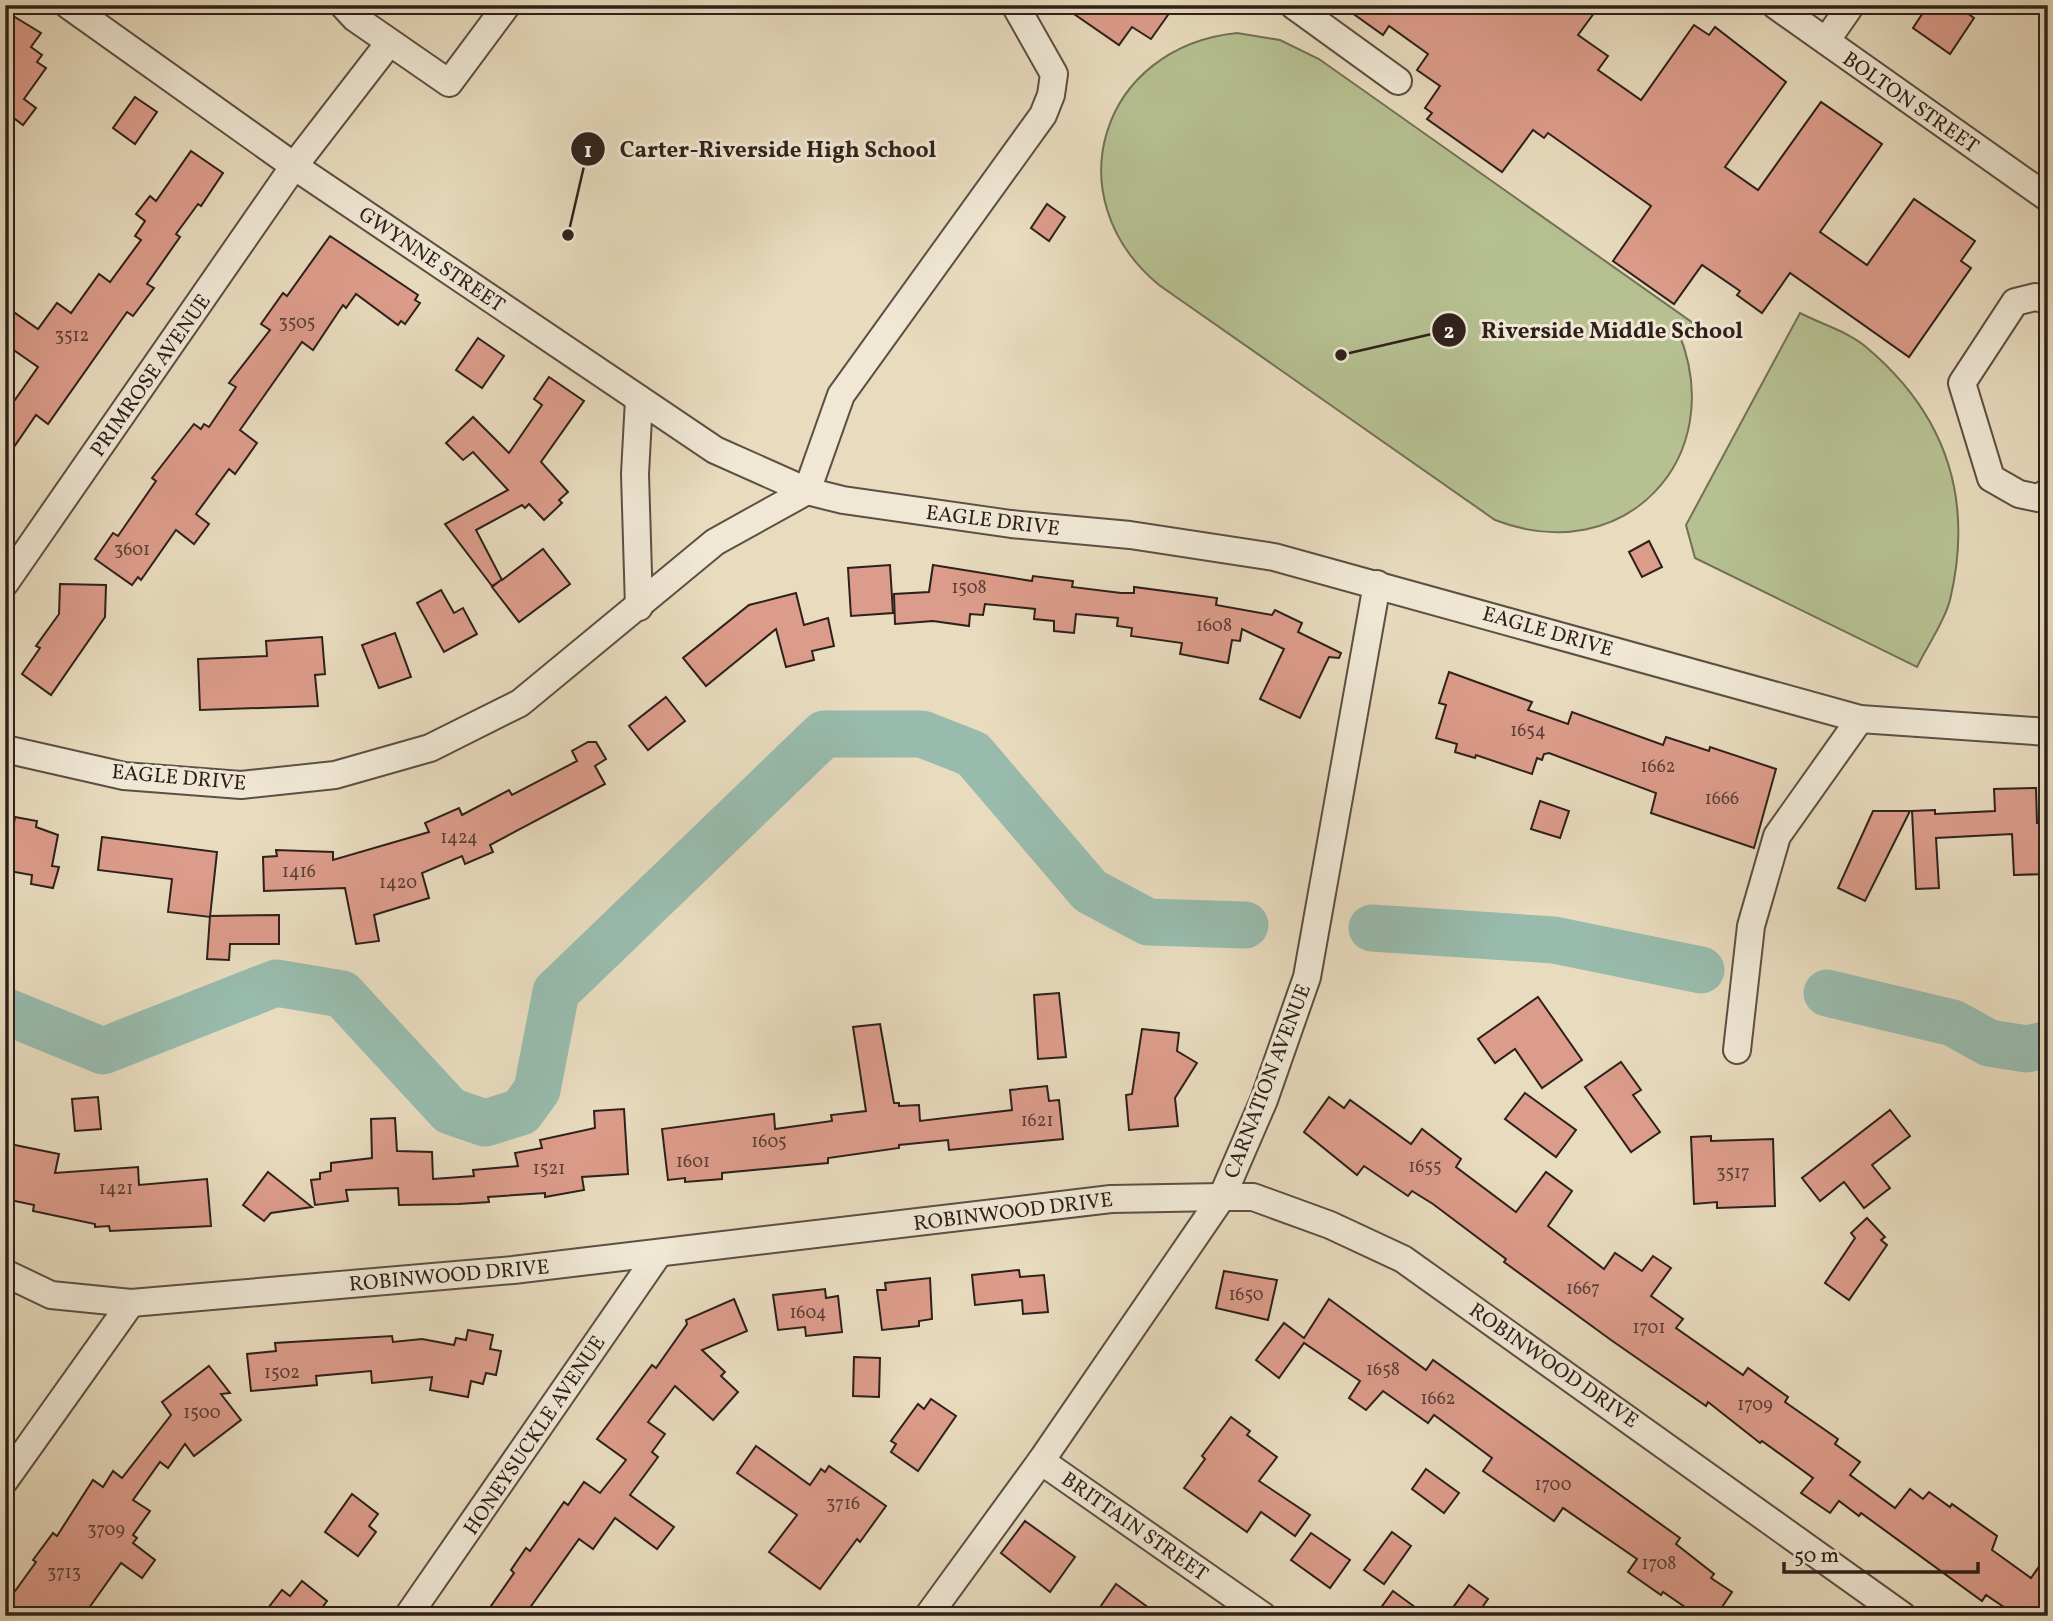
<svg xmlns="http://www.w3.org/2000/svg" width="2053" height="1621" viewBox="0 0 2053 1621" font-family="Vollkorn,serif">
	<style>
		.green { fill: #b6c091; stroke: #727056; stroke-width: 2 }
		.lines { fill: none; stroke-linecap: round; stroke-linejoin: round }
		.river { stroke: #98bbad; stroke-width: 47 }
		.building { fill: #dc9c8b; stroke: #2e201b; stroke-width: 2 }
		.minor-casing { stroke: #5c4f44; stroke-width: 30 }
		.minor { stroke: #f0e8d5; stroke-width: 26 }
		.labels { text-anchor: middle; stroke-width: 6; stroke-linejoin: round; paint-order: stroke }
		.number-label { font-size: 18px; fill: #5a3f37 }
		.street-label { font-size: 21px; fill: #2e201b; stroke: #f0e8d5 }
		.leader { fill: none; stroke: #2e201b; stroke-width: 2.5 }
		.callout-dot { fill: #2e201b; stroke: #f0e8d5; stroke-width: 2.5 }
		.mark-label { font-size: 21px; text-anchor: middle; font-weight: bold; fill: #fff }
		.callout-label { font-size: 23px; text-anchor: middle; font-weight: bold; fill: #2e201b; stroke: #f0e8d5; stroke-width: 6; stroke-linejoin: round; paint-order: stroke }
	</style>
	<rect width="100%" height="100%" fill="#e8dbbe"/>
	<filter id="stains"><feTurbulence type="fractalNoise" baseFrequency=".00286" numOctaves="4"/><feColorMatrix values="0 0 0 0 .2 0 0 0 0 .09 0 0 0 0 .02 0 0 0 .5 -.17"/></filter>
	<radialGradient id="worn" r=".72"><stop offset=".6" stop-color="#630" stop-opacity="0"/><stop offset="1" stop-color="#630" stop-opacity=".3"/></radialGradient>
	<g class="green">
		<path d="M1237,33L1280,40L1319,59L1693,323L1684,334L1678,331C1731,458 1624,570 1495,520L1159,285C1053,197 1101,47 1237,33Z"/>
		<path d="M1800,313C1821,324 1849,332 1866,347C1946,414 1974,499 1950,600C1944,623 1927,646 1917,667L1695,558L1686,525Z"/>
	</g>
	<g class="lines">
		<g class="river">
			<polyline points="1372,928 1554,940 1701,970"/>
			<polyline points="1827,993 1953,1023 1989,1043 2027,1049 2048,1044"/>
			<polyline points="5,1011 103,1051 276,983 342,994 450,1111 485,1123 521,1112 537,1090 556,992 824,734 922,734 973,754 1090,891 1148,922 1245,925"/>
		</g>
	</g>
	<g class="building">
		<polygon points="1061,5 1175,5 1151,39 1132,27 1119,45"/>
		<polygon points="1341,5 1600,5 1578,35 1608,56 1598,70 1641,100 1694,25 1709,35 1715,27 1786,82 1725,167 1758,190 1821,102 1882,144 1820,232 1867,265 1914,199 1975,241 1961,261 1971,268 1909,357 1790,273 1762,313 1737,295 1740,291 1702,265 1674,304 1613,261 1651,206 1548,133 1544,138 1533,130 1502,172 1427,119 1432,113 1425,108 1440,86 1417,70 1428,54 1389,26 1383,35"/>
		<polygon points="1928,5 1956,5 1974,18 1950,54 1913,28"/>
		<polygon points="5,11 41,33 31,47 42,55 37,62 46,68 24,99 36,108 23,125 11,116 5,125"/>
		<polygon points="135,97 157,112 135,144 113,128"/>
		<polygon points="191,151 223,173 201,206 198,204 176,234 180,237 147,284 154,288 133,316 127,312 48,424 36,415 5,460 5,414 38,367 5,344 5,306 38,329 57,303 71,313 99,274 110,282 141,240 135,236 145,221 136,214 150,196 156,201"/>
		<polygon points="1047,204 1065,217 1049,241 1031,228"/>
		<polygon points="330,236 418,295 415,300 420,303 405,324 401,321 398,325 356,294 346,308 343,305 313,350 302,342 240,430 257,443 235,474 229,469 196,514 209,524 194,544 176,530 141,580 138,577 132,585 95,559 113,533 118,536 156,481 152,478 194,424 201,429 204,424 209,427 236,387 229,383 270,330 261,324 283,293 287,296"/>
		<polygon points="478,338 504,356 482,388 456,370"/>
		<polygon points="549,377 584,401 541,462 568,492 559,500 562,503 544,520 529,504 525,508 522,505 476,530 502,580 543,549 570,584 519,622 492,587 501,580 492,586 445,524 508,490 473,452 463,460 446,443 473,417 509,453 542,405 534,399"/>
		<polygon points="1649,541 1662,567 1642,577 1629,552"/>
		<polygon points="890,565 893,613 851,616 848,568"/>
		<polygon points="933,565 1032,581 1033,576 1073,581 1072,587 1121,593 1134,593 1134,587 1195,595 1217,598 1216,605 1272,615 1275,610 1302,623 1298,632 1341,653 1339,658 1329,657 1300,718 1260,699 1284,649 1242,629 1240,641 1232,640 1228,663 1180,654 1182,643 1131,636 1132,628 1117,626 1118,618 1076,614 1074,633 1054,631 1054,621 1034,619 1035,609 985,604 983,615 970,614 969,626 933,621 895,624 894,594 929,592"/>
		<polygon points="60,584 106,585 105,617 51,695 22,674 40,648 36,646 59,614"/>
		<polygon points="441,590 454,613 463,608 477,634 444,652 417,603"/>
		<polygon points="796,593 804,625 828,618 834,646 812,651 814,660 786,667 776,629 706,686 683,658 749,605"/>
		<polygon points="395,633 411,677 379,688 362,645"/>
		<polygon points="322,637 325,674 315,675 318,706 200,710 198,659 267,656 266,641"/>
		<polygon points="1449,672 1532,702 1528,710 1568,724 1572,712 1663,745 1666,737 1709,751 1710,747 1776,769 1754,848 1651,813 1656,793 1549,753 1544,754 1542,760 1537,758 1532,774 1476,755 1475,758 1455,752 1457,744 1436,738 1446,705 1439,703"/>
		<polygon points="666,697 685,721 648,750 629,726"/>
		<polygon points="588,742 596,742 606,759 595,766 605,784 490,845 493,852 465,864 462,856 422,873 429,898 374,915 379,941 356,944 345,888 264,891 263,857 277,856 276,850 333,852 333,860 429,832 425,823 459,808 462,815 509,790 512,795 577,761 572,751"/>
		<polygon points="2036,788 2037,823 2044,823 2046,874 2014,875 2012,834 1936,838 1939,888 1916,889 1912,811 1935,810 1935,814 1995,811 1994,789"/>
		<polygon points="1540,801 1569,811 1560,838 1531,829"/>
		<polygon points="1873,811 1910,811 1865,901 1838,888"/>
		<polygon points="15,817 37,821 36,827 58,835 52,866 59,867 53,888 31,884 32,875 9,871 12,854 9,853"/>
		<polygon points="102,837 217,852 210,917 168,912 172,879 98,870"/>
		<polygon points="279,915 279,944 230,944 229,960 207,959 210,916"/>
		<polygon points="1059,993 1066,1057 1038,1059 1034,995"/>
		<polygon points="1538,997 1582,1060 1542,1088 1515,1049 1495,1063 1478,1039"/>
		<polygon points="880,1024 894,1103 899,1103 899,1106 919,1105 920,1121 1012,1110 1010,1090 1047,1086 1049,1101 1059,1100 1063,1139 949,1150 948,1140 899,1145 899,1148 828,1158 828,1163 722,1173 722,1179 685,1182 685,1178 668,1180 662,1129 774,1114 775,1129 832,1121 831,1115 866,1111 853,1027"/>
		<polygon points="1142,1029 1179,1033 1177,1051 1197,1063 1175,1098 1178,1126 1129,1130 1126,1095 1132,1094"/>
		<polygon points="1621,1062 1641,1090 1633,1095 1660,1132 1631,1152 1585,1087"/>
		<polygon points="1525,1093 1576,1130 1556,1157 1505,1119"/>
		<polygon points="98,1097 101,1129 75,1131 72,1099"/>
		<polygon points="1329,1097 1344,1108 1350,1100 1411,1144 1422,1129 1461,1159 1456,1167 1516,1212 1546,1172 1572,1191 1548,1226 1604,1269 1615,1253 1642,1271 1653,1256 1671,1268 1651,1296 1683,1319 1676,1328 1743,1375 1748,1368 1788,1397 1785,1402 1838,1439 1835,1444 1860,1462 1850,1475 1895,1508 1910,1489 1923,1499 1929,1492 1950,1507 1952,1504 1997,1536 1992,1550 2031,1578 2048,1554 2048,1616 2017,1616 1986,1595 1982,1601 1861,1513 1859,1516 1839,1501 1830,1513 1801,1493 1813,1478 1762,1441 1760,1443 1708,1402 1706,1406 1611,1340 1504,1262 1506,1259 1433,1204 1412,1191 1408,1196 1364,1166 1357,1175 1304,1132"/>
		<polygon points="624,1109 628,1174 582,1177 584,1190 545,1197 545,1193 488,1197 489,1202 458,1204 399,1205 398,1188 346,1190 348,1201 315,1205 311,1180 320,1179 320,1173 331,1171 331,1163 372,1158 371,1119 395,1118 397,1151 432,1152 433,1179 474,1176 473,1170 518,1166 515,1153 542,1148 540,1140 595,1128 594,1111"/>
		<polygon points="1890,1110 1910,1136 1872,1165 1890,1188 1864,1208 1844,1182 1820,1201 1802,1178"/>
		<polygon points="1711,1136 1711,1141 1773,1139 1775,1206 1717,1208 1717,1202 1694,1204 1691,1137"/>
		<polygon points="5,1143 59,1154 55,1173 138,1167 139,1185 207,1179 211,1226 110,1231 109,1226 95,1227 95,1224 33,1211 34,1205 5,1199"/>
		<polygon points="268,1172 312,1207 271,1213 264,1221 243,1205"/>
		<polygon points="1867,1218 1885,1237 1881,1240 1887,1245 1849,1300 1825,1283 1855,1238 1851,1233"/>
		<polygon points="1019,1270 1020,1277 1044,1275 1048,1312 1023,1314 1022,1300 975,1305 972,1275"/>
		<polygon points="1224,1271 1277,1280 1268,1320 1216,1308"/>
		<polygon points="930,1278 932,1319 919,1321 919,1326 882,1330 877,1290 886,1290 885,1283"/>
		<polygon points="825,1289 826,1298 838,1296 842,1332 806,1336 805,1327 778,1330 773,1295"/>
		<polygon points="734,1299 747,1331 702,1350 725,1372 721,1376 738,1392 713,1420 675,1386 648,1422 665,1434 652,1452 658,1457 630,1495 674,1527 657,1549 615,1518 593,1549 579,1539 524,1616 484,1616 514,1573 511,1570 526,1548 530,1551 564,1502 568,1505 584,1482 600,1493 626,1460 597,1439 652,1365 656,1368 687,1324 686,1320"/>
		<polygon points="1329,1299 1426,1370 1433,1360 1680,1538 1676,1544 1714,1574 1711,1578 1732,1592 1716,1616 1698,1616 1663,1592 1661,1595 1628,1572 1637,1559 1563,1508 1554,1521 1483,1471 1492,1458 1434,1415 1428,1423 1383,1391 1366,1410 1349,1398 1360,1381 1304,1343 1279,1378 1256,1360 1284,1323 1304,1338"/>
		<polygon points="468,1330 493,1335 490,1349 501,1351 496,1375 486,1373 483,1384 471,1381 468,1397 430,1390 432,1377 372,1383 371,1371 316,1376 317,1385 251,1391 247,1354 276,1351 275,1343 392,1336 393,1342 422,1339 454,1345 456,1338 466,1340"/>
		<polygon points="854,1357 880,1358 879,1397 853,1396"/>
		<polygon points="209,1366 230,1393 221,1394 241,1420 194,1456 185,1444 168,1468 160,1462 133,1500 150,1511 133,1535 137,1538 133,1543 155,1560 142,1578 121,1563 84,1615 75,1609 70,1616 5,1616 5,1605 36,1562 33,1560 53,1533 57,1536 93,1480 103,1487 113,1471 122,1478 171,1415 162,1402"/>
		<polygon points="931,1399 956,1416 918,1471 891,1452 896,1444 891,1441 918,1404 924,1409"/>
		<polygon points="1231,1417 1250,1431 1247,1435 1277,1457 1259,1481 1310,1515 1295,1536 1261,1512 1247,1532 1184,1488 1205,1459 1202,1456"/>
		<polygon points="756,1446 810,1485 821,1469 825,1472 829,1466 886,1506 860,1542 857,1539 820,1589 769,1552 797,1515 737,1473"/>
		<polygon points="1426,1469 1459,1493 1444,1513 1412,1489"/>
		<polygon points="352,1494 378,1514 369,1526 376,1532 358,1556 325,1532"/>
		<polygon points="1025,1521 1075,1557 1050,1592 1001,1553"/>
		<polygon points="1392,1532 1411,1546 1384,1584 1364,1570"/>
		<polygon points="1311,1533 1350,1560 1330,1588 1291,1560"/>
		<polygon points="302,1581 327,1601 316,1616 262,1616 282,1590 290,1596"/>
		<polygon points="1116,1584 1160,1616 1094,1616"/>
		<polygon points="1469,1585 1488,1599 1476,1616 1447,1616"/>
		<polygon points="1393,1591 1427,1616 1375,1616"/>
	</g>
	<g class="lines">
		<g class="minor-casing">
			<g id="minor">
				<polyline points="68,5 294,166 715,450 807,491 841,395 1043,115 1051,95 1054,74 1015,5"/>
				<polyline points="343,5 355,18 449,83 507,5"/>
				<polyline points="1293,5 1398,81"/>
				<polyline points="1775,5 2048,198"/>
				<polyline points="1826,41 1851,5"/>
				<polyline points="2048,300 2035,297 2015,302 1962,383 1991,478 2019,494 2038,498 2048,492"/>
				<polyline points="5,583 294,166 389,43"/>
				<polyline points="639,607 635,474 639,399"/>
				<polyline points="5,749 124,776 241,785 335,775 430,748 520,703 715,542 807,491 843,500 1011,524 1130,535 1274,557 1860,719 2048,732"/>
				<polyline points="1737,1050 1751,926 1777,836 1860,719"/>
				<polyline points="5,1273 51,1295 131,1303 513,1270 1111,1199 1222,1197 1253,1197 1330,1225 1403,1259 1903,1616"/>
				<polyline points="1041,1461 1263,1616"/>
				<polyline points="5,1480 131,1303"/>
				<polyline points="408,1616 659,1253"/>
				<polyline points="928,1616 1041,1461 1222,1197 1264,1100 1307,977 1377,584"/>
			</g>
		</g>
		<use href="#minor" class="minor"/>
	</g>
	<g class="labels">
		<g class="number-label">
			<text x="297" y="328">3505</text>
			<text x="72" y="341">3512</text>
			<text x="132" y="555">3601</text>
			<text x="969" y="593">1508</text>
			<text x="1214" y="631">1608</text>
			<text x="1528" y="736">1654</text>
			<text x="1658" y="772">1662</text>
			<text x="1722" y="804">1666</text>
			<text x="459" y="843">1424</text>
			<text x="299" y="877">1416</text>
			<text x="398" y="888">1420</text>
			<text x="1037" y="1126">1621</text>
			<text x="769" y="1147">1605</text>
			<text x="693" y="1167">1601</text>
			<text x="1425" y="1172">1655</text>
			<text x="549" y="1174">1521</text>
			<text x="1733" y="1178">3517</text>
			<text x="116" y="1194">1421</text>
			<text x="1583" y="1294">1667</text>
			<text x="1246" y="1300">1650</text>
			<text x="808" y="1318">1604</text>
			<text x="1649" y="1333">1701</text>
			<text x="1383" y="1375">1658</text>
			<text x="282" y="1378">1502</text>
			<text x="1438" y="1404">1662</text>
			<text x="1755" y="1410">1709</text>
			<text x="202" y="1418">1500</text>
			<text x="1553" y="1490">1700</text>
			<text x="843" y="1509">3716</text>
			<text x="106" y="1535">3709</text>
			<text x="1659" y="1569">1708</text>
			<text x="64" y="1578">3713</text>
		</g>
		<g class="street-label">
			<text transform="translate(1911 102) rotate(35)" y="7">BOLTON STREET</text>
			<text transform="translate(432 259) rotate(34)" y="7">GWYNNE STREET</text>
			<text transform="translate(150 375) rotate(-55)" y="7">PRIMROSE AVENUE</text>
			<text transform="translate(993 520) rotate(7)" y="7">EAGLE DRIVE</text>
			<text transform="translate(1548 631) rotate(16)" y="7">EAGLE DRIVE</text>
			<text transform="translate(179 777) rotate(5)" y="7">EAGLE DRIVE</text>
			<text transform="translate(1267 1081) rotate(-69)" y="7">CARNATION AVENUE</text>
			<text transform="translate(1013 1211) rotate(-7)" y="7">ROBINWOOD DRIVE</text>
			<text transform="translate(449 1275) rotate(-5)" y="7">ROBINWOOD DRIVE</text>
			<text transform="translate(1554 1365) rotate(35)" y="7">ROBINWOOD DRIVE</text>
			<text transform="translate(534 1435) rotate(-56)" y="7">HONEYSUCKLE AVENUE</text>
			<text transform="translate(1135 1526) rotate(35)" y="7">BRITTAIN STREET</text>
		</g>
	</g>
	<path class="leader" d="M568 235L588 149M1341 355L1449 330"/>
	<g class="callout-dot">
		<circle cx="568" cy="235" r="7"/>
		<circle cx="1341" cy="355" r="7"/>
		<circle cx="588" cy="149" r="18"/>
		<circle cx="1449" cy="330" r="18"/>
	</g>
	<g class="mark-label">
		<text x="588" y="157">1</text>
		<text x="1449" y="338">2</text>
	</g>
	<g class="callout-label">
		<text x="778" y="157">Carter-Riverside High School</text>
		<text x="1612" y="338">Riverside Middle School</text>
	</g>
	<rect width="2053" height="1621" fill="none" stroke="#e8dbbe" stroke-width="28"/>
	<rect x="7" y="7" width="2039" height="1607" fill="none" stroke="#2e201b" stroke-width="3.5"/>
	<rect x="14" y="14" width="2025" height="1593" fill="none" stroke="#2e201b" stroke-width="2"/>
	<path d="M1784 1562v10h194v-10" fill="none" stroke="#2e201b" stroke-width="3.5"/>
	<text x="1794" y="1562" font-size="21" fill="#2e201b" stroke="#f0e8d5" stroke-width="5" paint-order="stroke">50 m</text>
	<rect width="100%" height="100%" filter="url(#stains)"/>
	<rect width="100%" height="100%" fill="url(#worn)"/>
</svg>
